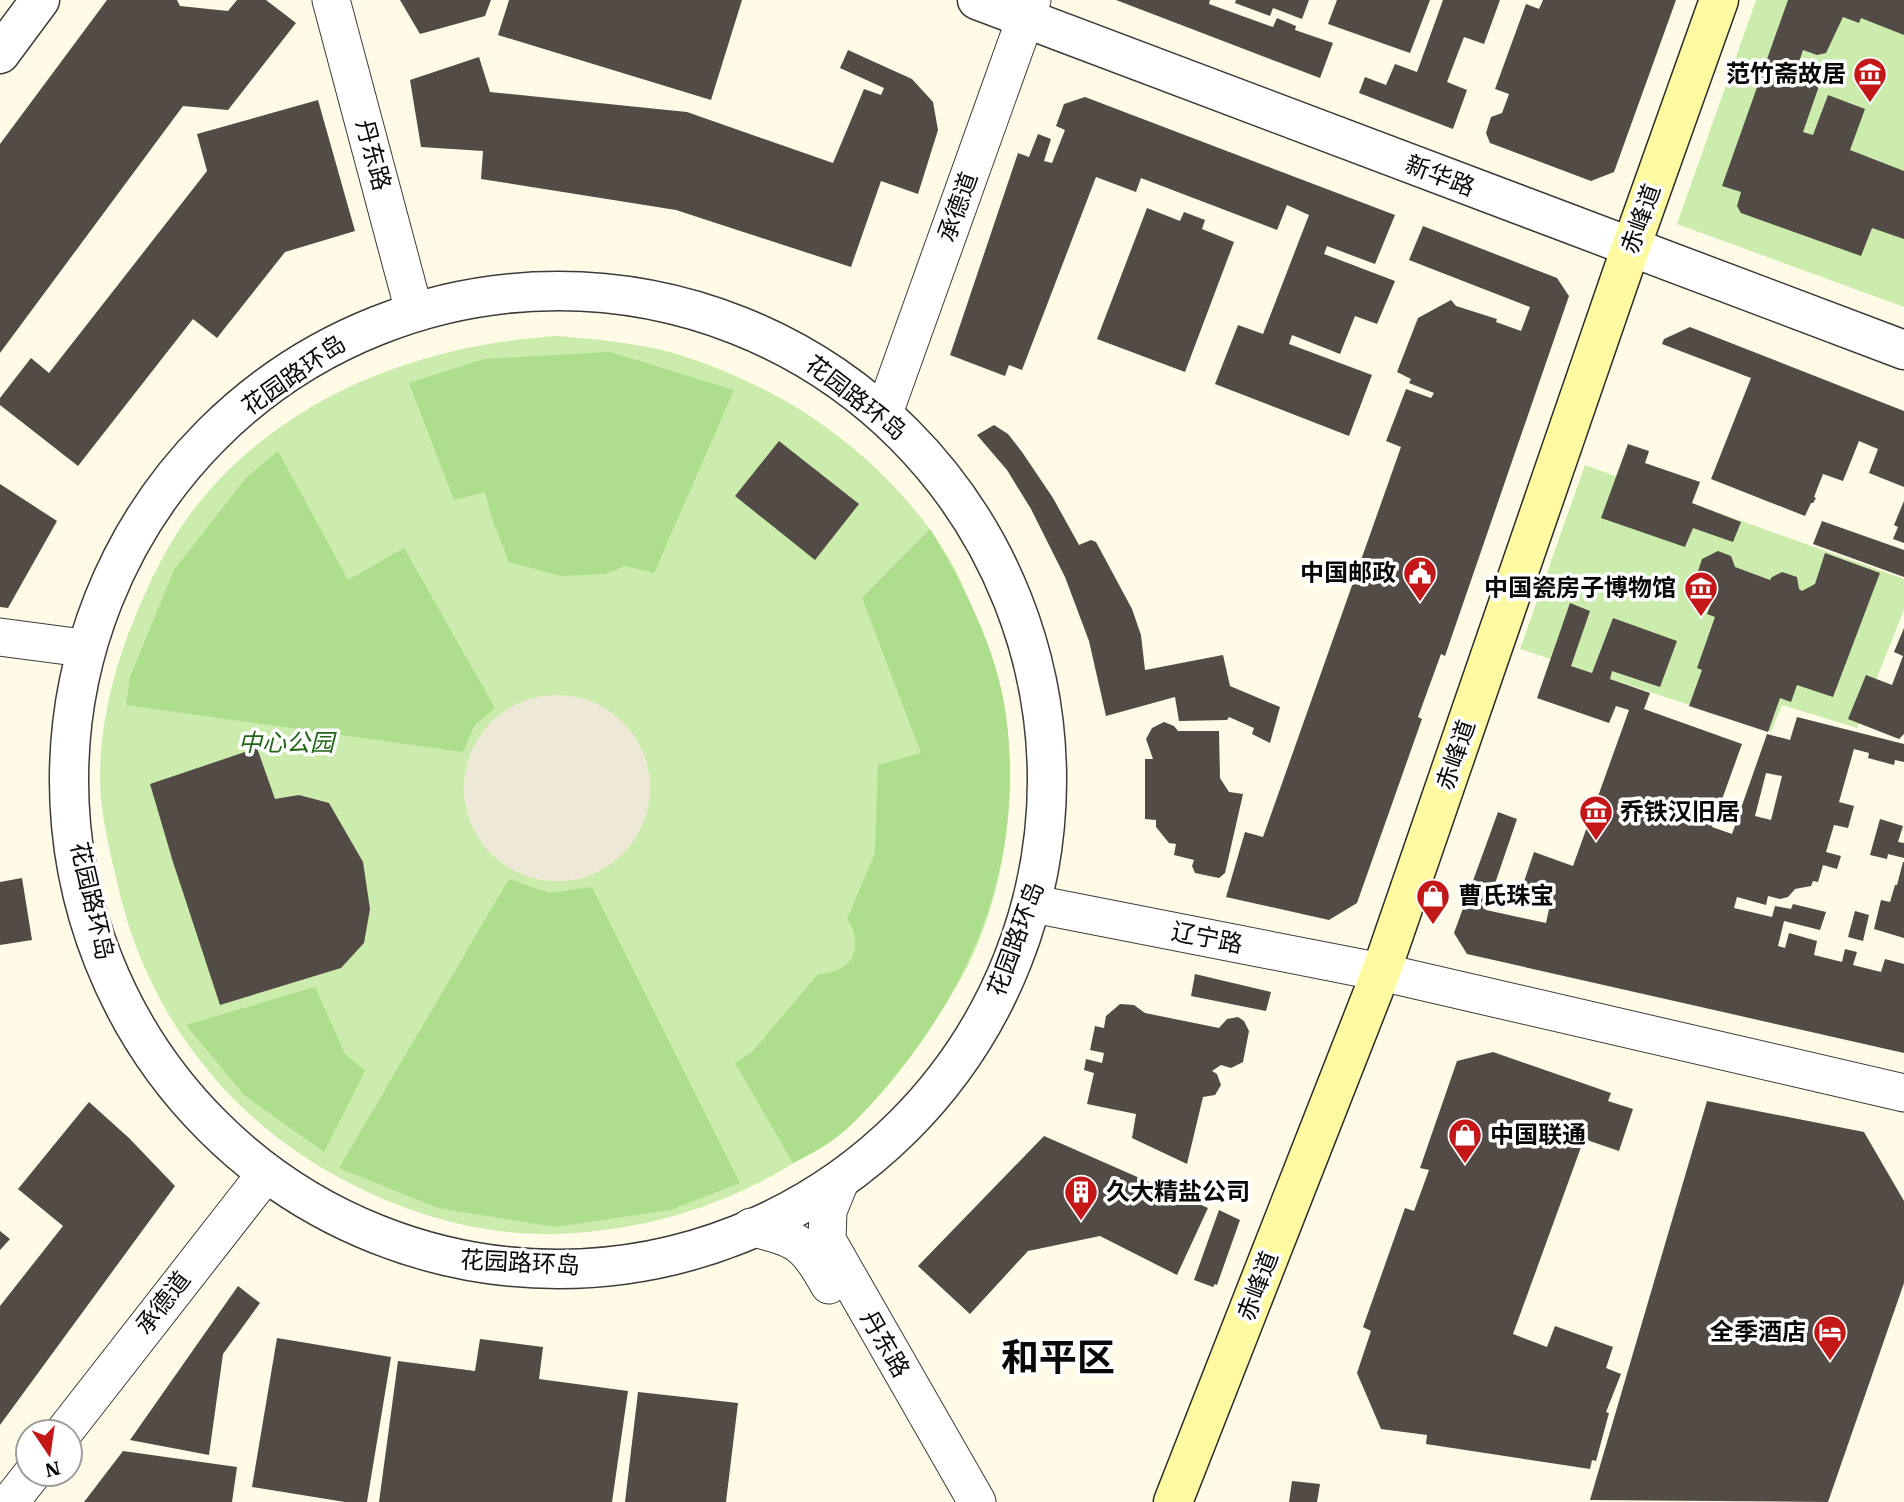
<svg xmlns="http://www.w3.org/2000/svg" width="1904" height="1502" viewBox="0 0 1904 1502" font-family="'IBM Plex Serif','Noto Sans SC',serif">
	<style>
		.green { fill: #cbecad; fill-rule: evenodd }
		.forest { fill: #adde8b }
		.plaza { fill: #eee9d6 }
		.building { fill: #534b45; fill-rule: evenodd }
		.lines { fill: none; stroke-linecap: round; stroke-linejoin: round }
		.minor-casing { stroke: #3c3c3c; stroke-width: 39 }
		.tertiary-casing { stroke: #3c3c3c; stroke-width: 41 }
		.secondary-casing { stroke: #2b2b2b; stroke-width: 41 }
		.minor { stroke: #fff; stroke-width: 37 }
		.tertiary { stroke: #fff; stroke-width: 38 }
		.secondary { stroke: #fff9a1; stroke-width: 38 }
		.labels { text-anchor: middle; stroke-width: 7; stroke-linejoin: round; paint-order: stroke }
		.poi-label { font-size: 24px; font-weight: bold; fill: #090909; stroke: #fff; text-anchor: end }
		.street-label { font-size: 24px; fill: #090909; stroke: #fff }
		.park-label { font-size: 24px; font-style: italic; fill: #236516; stroke: #fff }
		.town-label { font-size: 38px; font-weight: bold; fill: #090909; stroke: #fff }
	</style>
	<rect width="100%" height="100%" fill="#fffbe6"/>
	<g class="green">
		<polygon points="1756,0 1904,0 1904,307 1677,224"/>
		<path d="M559,336C592,339 625,342 658,349C700,359 751,381 789,403C856,442 921,504 957,573C963,586 968,599 973,612C983,634 992,656 998,679C1021,765 1010,876 972,957C960,983 944,1007 929,1031C903,1070 872,1108 835,1138C825,1147 811,1152 799,1160C726,1206 644,1231 558,1234C481,1236 406,1214 340,1178C229,1119 150,1017 120,895C112,859 101,820 100,783C99,726 113,670 135,617C149,583 166,547 188,517C275,399 416,344 559,336ZM627,726L642,750L650,777L583,878C574,879 564,882 555,881C507,879 470,842 464,794C463,784 467,772 468,762Z"/>
		<polygon points="1585,465 1904,579 1904,610 1857,728 1782,705 1771,732 1520,649"/>
	</g>
	<g class="forest">
		<polygon points="610,352 734,390 654,573 625,566 605,574 561,576 509,562 491,516 485,492 454,500 409,383 484,359"/>
		<polygon points="278,451 348,580 404,548 495,708 474,726 463,752 126,705 130,677 174,570 245,479"/>
		<path d="M930,529C964,585 997,649 1006,715C1024,850 980,974 893,1078C876,1099 853,1127 830,1142C819,1150 806,1156 793,1163L735,1063L753,1051L818,974C852,973 866,947 847,919L875,853L878,765L921,753L862,598Z"/>
		<polygon points="509,879 549,893 592,887 740,1183 670,1210 555,1227 438,1208 339,1168"/>
		<polygon points="315,987 345,1054 365,1071 324,1152 244,1095 186,1025"/>
	</g>
	<circle class="plaza" cx="557" cy="788" r="93"/>
	<g class="building">
		<polygon points="107,0 177,0 180,6 228,11 237,0 266,0 296,23 228,110 183,106 0,353 0,144"/>
		<polygon points="400,0 491,0 485,16 420,34"/>
		<polygon points="509,0 742,0 711,100 498,35"/>
		<polygon points="1116,0 1210,0 1209,4 1273,27 1277,18 1296,26 1295,30 1333,43 1320,78"/>
		<polygon points="1236,0 1309,0 1302,19 1273,8 1270,16 1235,3"/>
		<polygon points="1337,0 1430,0 1410,53 1328,24"/>
		<polygon points="1443,0 1500,0 1484,44 1464,37 1447,82 1467,90 1453,129 1359,93 1365,77 1386,85 1395,64 1417,72"/>
		<polygon points="1543,0 1676,0 1614,172 1591,181 1490,143 1486,133 1491,117 1502,113 1509,94 1495,89 1526,4 1539,9"/>
		<polygon points="1788,0 1904,0 1904,35 1861,18 1859,23 1843,17 1826,53 1817,55 1803,50 1796,71 1814,80 1819,86 1803,132 1813,135 1828,95 1865,109 1850,150 1904,171 1904,239 1872,228 1861,256 1741,213 1737,206 1741,192 1722,186"/>
		<polygon points="848,50 912,79 933,102 938,130 918,194 881,181 851,267 676,210 481,179 483,151 421,147 410,80 479,57 490,92 687,112 833,163 864,89 881,95 884,88 840,68"/>
		<polygon points="1085,97 1395,215 1375,264 1327,246 1324,254 1395,281 1377,324 1355,316 1340,354 1292,335 1289,344 1372,375 1349,436 1215,384 1238,325 1263,334 1309,215 1287,205 1277,230 1141,178 1136,192 1096,177 1022,370 1009,365 1005,376 950,355 1018,153 1029,157 1038,134 1051,139 1044,161 1052,163 1065,130 1056,126 1064,104"/>
		<polygon points="318,100 355,231 285,252 217,338 193,319 78,466 0,405 0,398 31,358 49,373 207,171 197,134"/>
		<polygon points="1147,208 1180,221 1184,212 1205,220 1202,229 1234,242 1185,372 1097,339"/>
		<polygon points="1423,226 1557,278 1569,296 1445,656 1441,654 1418,717 1422,719 1357,903 1329,920 1226,897 1245,832 1263,837 1401,447 1386,441 1406,389 1431,398 1434,393 1409,383 1411,379 1397,372 1418,318 1451,300 1456,306 1497,319 1496,322 1521,331 1530,307 1409,260"/>
		<polygon points="1690,327 1904,411 1904,487 1869,473 1878,449 1859,441 1843,481 1823,474 1814,497 1816,498 1813,503 1811,503 1805,516 1711,479 1751,378 1662,344 1664,339"/>
		<polygon points="994,425 1008,434 1022,452 1053,498 1079,545 1091,540 1096,542 1132,609 1141,635 1145,670 1223,655 1230,686 1280,707 1270,743 1252,734 1254,728 1229,717 1227,720 1179,721 1175,697 1106,716 1089,641 1065,577 1031,509 1007,470 977,435"/>
		<polygon points="779,441 859,504 815,560 735,496"/>
		<polygon points="1628,444 1649,451 1645,463 1700,482 1692,503 1741,522 1733,542 1693,528 1685,547 1601,518"/>
		<polygon points="0,484 57,521 8,608 0,607"/>
		<polygon points="1904,501 1904,543 1893,539 1898,527 1894,525"/>
		<polygon points="1822,521 1904,550 1904,577 1813,544"/>
		<polygon points="1718,551 1731,556 1735,567 1770,580 1772,577 1782,572 1797,577 1799,589 1802,591 1815,584 1825,553 1880,573 1833,697 1797,685 1791,702 1780,698 1768,732 1689,706 1702,670 1697,668 1715,617 1707,614 1716,591 1704,587 1698,571 1702,559"/>
		<path d="M1570,603L1590,611L1571,666L1592,673L1613,618L1677,641L1660,687L1612,671L1610,679L1650,693L1644,709L1742,744L1712,827L1732,834L1767,734L1790,740L1797,717L1904,744V762L1895,760L1894,765L1868,758L1869,753L1854,749L1839,802L1854,806L1848,828L1834,825L1826,852L1841,856L1837,869L1823,865L1818,882L1813,881L1811,886L1795,889L1788,897L1780,899L1768,896L1766,905L1737,897L1734,908L1772,917L1775,906L1791,909L1793,904L1826,912L1820,930L1784,921L1778,946L1785,948L1789,933L1817,941L1814,955L1842,962L1845,949L1857,952L1853,965L1881,972L1885,959L1904,964V1053L1467,954L1454,933L1498,812L1517,819L1486,910L1546,923L1549,909L1517,902L1534,852L1573,866L1629,710L1616,706L1609,723L1537,698ZM1766,773L1782,776L1771,820L1755,816Z"/>
		<polygon points="1904,628 1904,734 1899,739 1848,719 1866,675 1892,685 1903,656 1894,652"/>
		<polygon points="1164,722 1174,726 1178,731 1219,731 1220,778 1229,792 1243,794 1225,873 1219,878 1195,873 1192,866 1194,860 1174,855 1176,844 1169,843 1156,827 1156,820 1145,819 1145,759 1153,759 1146,739 1152,728"/>
		<polygon points="257,748 275,799 299,795 329,803 363,862 370,909 364,943 341,968 220,1005 173,862 150,784"/>
		<polygon points="1880,819 1903,826 1898,842 1904,843 1904,858 1888,854 1887,859 1870,855"/>
		<polygon points="1903,862 1904,862 1904,938 1874,929 1881,900 1890,902 1895,885 1897,885"/>
		<polygon points="22,878 32,940 0,945 0,882"/>
		<polygon points="1855,911 1869,915 1863,941 1848,937"/>
		<polygon points="1195,974 1271,992 1266,1011 1191,996"/>
		<polygon points="1120,1004 1134,1005 1145,1013 1219,1028 1227,1019 1238,1017 1244,1021 1249,1031 1243,1062 1231,1068 1221,1065 1212,1071 1217,1074 1221,1085 1215,1095 1203,1097 1187,1164 1132,1138 1136,1114 1087,1104 1094,1073 1084,1070 1086,1059 1102,1063 1104,1053 1090,1050 1095,1026 1104,1028 1106,1016"/>
		<polygon points="1493,1052 1611,1093 1608,1101 1633,1109 1619,1151 1584,1139 1513,1334 1547,1347 1555,1326 1613,1347 1606,1368 1621,1374 1606,1412 1609,1413 1596,1461 1592,1460 1590,1469 1426,1444 1427,1435 1381,1429 1357,1373 1371,1331 1363,1327 1405,1208 1414,1211 1429,1170 1420,1168 1457,1061"/>
		<polygon points="1707,1101 1864,1132 1904,1201 1904,1283 1828,1502 1590,1500"/>
		<polygon points="89,1102 129,1138 175,1186 0,1425 0,1306 63,1226 18,1189"/>
		<polygon points="1044,1136 1208,1208 1177,1275 1100,1236 1028,1251 970,1314 918,1266"/>
		<polygon points="1219,1210 1240,1220 1217,1285 1215,1284 1213,1287 1194,1280"/>
		<polygon points="0,1231 10,1239 0,1250"/>
		<polygon points="238,1286 260,1303 223,1354 209,1455 130,1440"/>
		<polygon points="277,1338 391,1357 367,1502 345,1502 252,1487"/>
		<polygon points="480,1339 543,1347 539,1379 628,1391 612,1502 379,1502 398,1361 475,1371"/>
		<polygon points="638,1392 738,1403 726,1502 625,1502"/>
		<polygon points="123,1451 237,1467 232,1502 84,1502"/>
		<polygon points="1292,1481 1320,1484 1317,1502 1289,1502"/>
	</g>
	<g class="lines">
		<g class="minor-casing">
			<g id="minor">
				<polyline points="331,0 414,311"/>
				<polyline points="884,413 1032,0"/>
				<polyline points="0,637 83,648"/>
				<polyline points="1034,904 1381,972 1904,1093"/>
				<polyline points="841,1179 828,1211 827,1240 977,1502"/>
				<path d="M751,1227C798,1240 805,1241 829,1285"/>
				<polyline points="64,1432 264,1176"/>
				<polyline points="10,1502 32,1474"/>
			</g>
		</g>
		<g class="tertiary-casing">
			<g id="tertiary">
				<polyline points="977,0 1904,350"/>
				<polyline points="0,54 40,0"/>
				<circle cx="558" cy="780" r="489"/>
			</g>
		</g>
		<g class="secondary-casing">
			<polyline id="secondary" points="1173,1502 1381,972 1631,247 1719,0"/>
		</g>
		<use href="#minor" class="minor"/>
		<use href="#tertiary" class="tertiary"/>
		<use href="#secondary" class="secondary"/>
	</g>
	<defs>
		<g id="museum-pin" transform="scale(1.75)"><path d="M0 17L-7.5 6A9.5 9.5 0 1 1 7.5 6Z" fill="#c41718" stroke="#fff"/><path d="M0-6L6-3V-2H-6V-3ZM-5-1h2V3h-2ZM-1-1h2V3h-2ZM3-1h2V3H3ZM-6 4H6V6H-6Z" fill="#fff"/></g>
		<g id="civic-pin" transform="scale(1.75)"><path d="M0 17L-7.5 6A9.5 9.5 0 1 1 7.5 6Z" fill="#c41718" stroke="#fff"/><path d="M-.6-6.5H3V-4.5H.6V-3L4-1V1h2V6H-6V1h2V-1L-.6-3ZM-1.2 2.5V6h2.4V2.5Z" fill="#fff"/></g>
		<g id="shop-pin" transform="scale(1.75)"><path d="M0 17L-7.5 6A9.5 9.5 0 1 1 7.5 6Z" fill="#c41718" stroke="#fff"/><path d="M-5-2.5h2.3a2.7 3.5 0 0 1 5.4 0H5L5.5 6h-11ZM-1.5-2.5h3a1.5 2.3 0 0 0-3 0Z" fill="#fff"/></g>
		<g id="building-pin" transform="scale(1.75)"><path d="M0 17L-7.5 6A9.5 9.5 0 1 1 7.5 6Z" fill="#c41718" stroke="#fff"/><path d="M-4-6H4V6H1V3H-1V6H-4ZM-2.5-4.3h1.7v1.8h-1.7ZM.8-4.3h1.7v1.8H.8ZM-2.5-1h1.7V.8h-1.7ZM.8-1h1.7V.8H.8Z" fill="#fff"/></g>
		<g id="hotel-pin" transform="scale(1.75)"><path d="M0 17L-7.5 6A9.5 9.5 0 1 1 7.5 6Z" fill="#c41718" stroke="#fff"/><path d="M-6-4.5h1.5V1H6V5H4.5V3h-9V5H-6ZM-4 0a1.8 1.8 0 1 1 3.6 0ZM.5 0V-2.5h3Q6-2.5 6 0Z" fill="#fff"/></g>
	</defs>
	<g fill-rule="evenodd">
		<use href="#museum-pin" x="1870" y="74"/>
		<use href="#civic-pin" x="1420" y="573"/>
		<use href="#museum-pin" x="1701" y="588"/>
		<use href="#museum-pin" x="1596" y="812"/>
		<use href="#shop-pin" x="1433" y="896"/>
		<use href="#shop-pin" x="1465" y="1135"/>
		<use href="#building-pin" x="1081" y="1192"/>
		<use href="#hotel-pin" x="1830" y="1332"/>
	</g>
	<g class="labels">
		<g class="poi-label">
			<text x="1846" y="82">范竹斋故居</text>
			<text x="1396" y="581">中国邮政</text>
			<text x="1676" y="596">中国瓷房子博物馆</text>
			<text x="1620" y="820" text-anchor="start">乔铁汉旧居</text>
			<text x="1458" y="904" text-anchor="start">曹氏珠宝</text>
			<text x="1490" y="1143" text-anchor="start">中国联通</text>
			<text x="1106" y="1200" text-anchor="start">久大精盐公司</text>
			<text x="1806" y="1340">全季酒店</text>
		</g>
		<g class="street-label">
			<text transform="translate(373 155) rotate(75)" y="8">丹东路</text>
			<text transform="translate(1440 176) rotate(21)" y="8">新华路</text>
			<text transform="translate(958 207) rotate(-70)" y="8">承德道</text>
			<text transform="translate(1641 219) rotate(-70)" y="8">赤峰道</text>
			<text transform="translate(294 375) rotate(-35)" y="8">花园路环岛</text>
			<text transform="translate(856 398) rotate(38)" y="8">花园路环岛</text>
			<text transform="translate(1456 755) rotate(-71)" y="8">赤峰道</text>
			<text transform="translate(92 901) rotate(77)" y="8">花园路环岛</text>
			<text transform="translate(1207 938) rotate(11)" y="8">辽宁路</text>
			<text transform="translate(1016 939) rotate(-70)" y="8">花园路环岛</text>
			<text transform="translate(520 1263) rotate(3)" y="8">花园路环岛</text>
			<text transform="translate(1258 1286) rotate(-69)" y="8">赤峰道</text>
			<text transform="translate(163 1303) rotate(-52)" y="8">承德道</text>
			<text transform="translate(885 1344) rotate(60)" y="8">丹东路</text>
		</g>
		<g class="park-label">
			<text x="286" y="751">中心公园</text>
		</g>
		<g class="town-label">
			<text x="1058" y="1371">和平区</text>
		</g>
	</g>
	<g transform="translate(49 1453) rotate(167)"><circle r="33" fill="#ffffff" stroke="#9d9d9d" stroke-width="2"/>
	<path d="M0-5L12 26L0 18L-12 26Z" fill="#c41718"/>
	<text y="-10" font-size="19" font-weight="bold" text-anchor="middle" fill="#090909">N</text>
	</g>
</svg>
